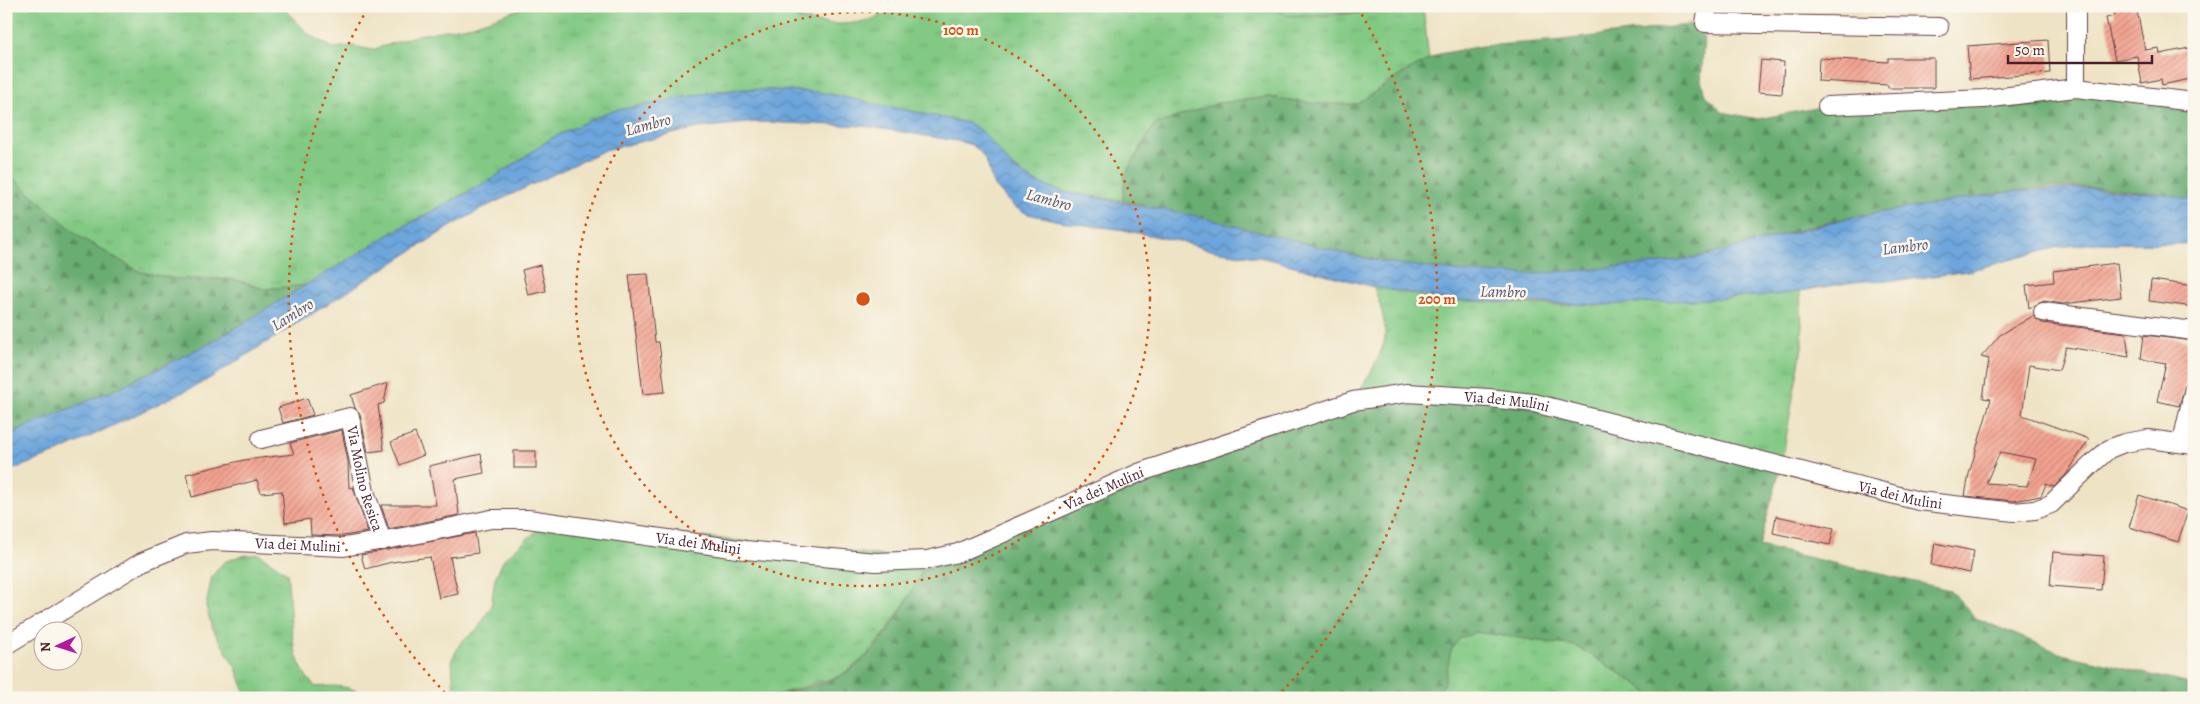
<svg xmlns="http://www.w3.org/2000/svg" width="2200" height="704" viewBox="0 0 2200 704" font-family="Alegreya,serif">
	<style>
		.grass { fill: url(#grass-tufts); stroke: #667458 }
		.forest { fill: url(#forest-firs); stroke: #5a664e }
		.park { fill: #82c984; stroke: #667458 }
		.water { fill: url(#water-waves); stroke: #5c6284 }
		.building { fill: url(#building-hatch); fill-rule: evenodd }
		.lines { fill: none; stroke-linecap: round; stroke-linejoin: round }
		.minor-casing { stroke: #633c42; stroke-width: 20 }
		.minor { stroke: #fff; stroke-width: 18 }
		.ring { fill: none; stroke: #d8530f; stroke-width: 2.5; stroke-dasharray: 2.5 5 }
		.labels { text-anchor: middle; stroke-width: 5; stroke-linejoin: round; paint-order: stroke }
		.street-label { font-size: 15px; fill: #4a1f2b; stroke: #fbf7ec }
		.water-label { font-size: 16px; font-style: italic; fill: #585572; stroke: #fbf7ec }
		.centre { fill: #d8530f; stroke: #fbf7ec; stroke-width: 2.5 }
		.ring-label { font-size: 15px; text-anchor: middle; font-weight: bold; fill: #d8530f; stroke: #fbf7ec; stroke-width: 5; stroke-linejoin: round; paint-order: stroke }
	</style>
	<defs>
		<pattern id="grass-tufts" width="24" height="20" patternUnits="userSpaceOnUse" patternTransform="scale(1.25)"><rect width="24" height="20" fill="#82c984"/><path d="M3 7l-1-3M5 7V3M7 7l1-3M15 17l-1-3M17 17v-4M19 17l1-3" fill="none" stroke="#72ac72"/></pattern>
		<pattern id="forest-firs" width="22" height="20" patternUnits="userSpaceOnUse" patternTransform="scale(1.25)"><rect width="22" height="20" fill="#69ad72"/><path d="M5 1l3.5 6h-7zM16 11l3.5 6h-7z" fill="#588c5e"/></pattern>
		<pattern id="water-waves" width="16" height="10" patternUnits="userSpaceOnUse" patternTransform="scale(1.25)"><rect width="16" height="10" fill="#6da6dc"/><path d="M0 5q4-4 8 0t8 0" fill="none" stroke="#5c87b3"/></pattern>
		<pattern id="building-hatch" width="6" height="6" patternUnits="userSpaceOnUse" patternTransform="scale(1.25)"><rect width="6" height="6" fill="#f3a390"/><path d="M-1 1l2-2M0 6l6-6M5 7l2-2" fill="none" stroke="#c78476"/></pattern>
	</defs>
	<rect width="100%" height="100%" fill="#fbf7ec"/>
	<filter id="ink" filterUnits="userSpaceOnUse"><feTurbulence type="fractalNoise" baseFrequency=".02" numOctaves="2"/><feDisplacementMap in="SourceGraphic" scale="10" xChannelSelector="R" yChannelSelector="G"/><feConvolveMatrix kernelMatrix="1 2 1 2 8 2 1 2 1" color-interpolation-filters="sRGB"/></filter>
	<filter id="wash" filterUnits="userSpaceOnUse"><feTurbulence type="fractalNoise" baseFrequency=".0096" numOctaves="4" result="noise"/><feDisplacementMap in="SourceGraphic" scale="20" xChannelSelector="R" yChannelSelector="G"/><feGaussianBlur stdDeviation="1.12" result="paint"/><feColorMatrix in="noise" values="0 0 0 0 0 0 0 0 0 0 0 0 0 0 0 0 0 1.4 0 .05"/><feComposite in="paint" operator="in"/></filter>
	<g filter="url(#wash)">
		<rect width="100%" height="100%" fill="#eee3c4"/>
		<g class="grass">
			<path d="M6,6H282L307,33L333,48L353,46L372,50L418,35L473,25L529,6H766C815,27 854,33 902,6H1270C1286,28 1396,7 1423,6L1429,60L1402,74L1357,104H1317L1269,97L1218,103L1154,125L1125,175L1123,201L1065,192L1035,182L1013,167L968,123L819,92L747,89L718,91L607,112L552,138L492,179L395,231L307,285L264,289L233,279H178L140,272L80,237L6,172Z"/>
			<path d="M1374,287L1448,300L1555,305L1692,300L1800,292L1803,342L1781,466L1353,401C1363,386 1383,354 1385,337C1386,320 1379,303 1374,287Z"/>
			<polygon points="548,521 927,560 914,589 886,632 863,659 840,676 766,698 454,698 452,659 461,642 477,630 491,607 495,578 504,559"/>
			<path d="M259,554L287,573C292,608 286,662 316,687C340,685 350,686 370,698H247L236,668L212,628L206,606L212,576L224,562L240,556Z"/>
			<path d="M1476,632L1576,646L1642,687L1652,698H1434C1448,682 1444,655 1458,640C1462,636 1471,634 1476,632Z"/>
		</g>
		<g class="forest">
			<path d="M1705,23L1701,81L1706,95L1722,112L1758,119L1827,106L2076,88L2194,102V200C2136,188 2073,183 2014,191C1991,194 1968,200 1944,203C1914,208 1883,211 1852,217C1786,231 1724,255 1656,264C1589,272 1516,278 1449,271C1338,259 1232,223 1123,201L1125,175L1154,125L1218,103L1269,97L1317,104H1357L1402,74L1439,54L1482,46L1562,40Z"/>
			<polygon points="6,172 80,237 140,272 178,279 233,279 264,289 307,285 214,341 114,390 6,435"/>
			<path d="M1489,398L1781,466L1759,546L1950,590L1976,618L2062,654L2194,685V698H1652L1642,687L1576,646L1476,632L1459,639L1451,650L1444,685L1434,698H766C786,692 823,685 840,676C879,656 910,598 927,560L1050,511L1353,401Z"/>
		</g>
		<polygon class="park" points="1270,6 1420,6 1387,11 1288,16"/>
		<polygon class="water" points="747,89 819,92 968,123 982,131 1013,168 1035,182 1065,192 1192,215 1359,257 1391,263 1474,273 1531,274 1655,264 1704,256 1852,217 2016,191 2088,188 2164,194 2194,200 2194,244 2096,243 2058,247 1968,271 1905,280 1860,281 1777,295 1602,305 1448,300 1374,287 1264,258 1214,251 1179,241 1118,229 1068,223 1028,214 1013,206 993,184 987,163 980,151 972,145 957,141 864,126 757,122 698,128 605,150 485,207 445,230 204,382 54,454 6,472 6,435 114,390 214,341 395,231 492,179 552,138 607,112 718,91"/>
		<g id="blocks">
			<g class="building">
				<polygon points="2113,6 2136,6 2145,50 2159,48 2160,54 2194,47 2194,78 2162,85 2161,79 2142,83 2137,56 2115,60 2106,18 2115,16"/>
				<polygon points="2048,40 2050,73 1970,79 1967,46"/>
				<polygon points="1819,58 1888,62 1888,58 1934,58 1934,88 1888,88 1888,85 1818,81"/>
				<polygon points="1761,60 1784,62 1782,94 1758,92"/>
				<polygon points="2117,263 2121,297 2063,304 2044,301 2029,308 2026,285 2054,282 2053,271"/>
				<polygon points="540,265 546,291 528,295 522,270"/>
				<polygon points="648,274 655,342 659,342 665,392 643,394 629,275"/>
				<polygon points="2151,280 2194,286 2194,307 2149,301"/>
				<path d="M2033,316L2042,323L2126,333L2129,357L2066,347L2059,370L2029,365L2022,415L2089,439L2066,475L2054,487L2046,484L2041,496L2014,501L1965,496L1969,474L1991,399L1983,398L1989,359L1981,357L2000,335ZM2000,452L2036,459L2027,486L1986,483Z"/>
				<polygon points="2144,335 2194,341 2190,370 2179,406 2157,401 2166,363 2141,359"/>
				<polygon points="388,383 384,403 378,405 384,450 368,452 360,415 355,408 351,395"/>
				<polygon points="307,398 313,415 283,423 278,408"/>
				<polygon points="342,430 348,462 349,488 353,487 368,532 343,536 311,535 310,519 285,523 282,491 261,493 257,480 192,497 186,474 244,460 294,454 290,443"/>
				<polygon points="415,433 424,455 400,465 391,442"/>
				<rect x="514" y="451" width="22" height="17"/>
				<polygon points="481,454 484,473 455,479 459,515 389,529 381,505 436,505 429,466"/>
				<polygon points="2139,495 2188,511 2178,542 2129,527"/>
				<polygon points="1776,516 1834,528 1830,545 1773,533"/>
				<polygon points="475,533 478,553 450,557 458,594 439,598 430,557 392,562 365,569 361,555"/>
				<polygon points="1935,543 1974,551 1970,573 1931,565"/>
				<polygon points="2053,552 2104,556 2101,590 2050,586"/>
			</g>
		</g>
	</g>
	<g filter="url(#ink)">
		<use href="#blocks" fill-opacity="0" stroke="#633c42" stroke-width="1"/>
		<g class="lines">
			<g class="minor-casing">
				<g id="minor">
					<polyline points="1708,6 1705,23 1939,27"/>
					<polyline points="2076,6 2076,88"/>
					<polyline points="1827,106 1984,99 2076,88 2194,102"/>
					<polyline points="2043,312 2194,331"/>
					<path id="s1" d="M261,439L350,417L365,492L382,541"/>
					<polyline points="2182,442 2194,388"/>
					<path id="s2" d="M6,645L142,562L186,544L212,541L344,547L414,535L491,519H528L745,550L876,562L927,560L958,553L1141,472L1353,401L1407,393L1489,398L1534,403L1919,501L2014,512L2035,510L2051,504L2092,464L2109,449L2124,443L2148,439L2194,445"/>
				</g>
			</g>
			<use href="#minor" class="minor"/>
		</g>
	</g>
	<g class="ring">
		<circle cx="863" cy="299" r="287"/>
		<path d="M450 698A574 574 0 0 1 368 8M1358 8A574 574 0 0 1 1276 698"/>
	</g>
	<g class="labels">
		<g class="street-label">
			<text dy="5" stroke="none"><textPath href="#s2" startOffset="1564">Via dei Mulini</textPath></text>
			<text dy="5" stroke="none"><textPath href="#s1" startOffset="155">Via Molino Resica</textPath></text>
			<text dy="5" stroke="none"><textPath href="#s2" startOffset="1145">Via dei Mulini</textPath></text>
			<text dy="5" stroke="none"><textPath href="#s2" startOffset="1969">Via dei Mulini</textPath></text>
			<text dy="5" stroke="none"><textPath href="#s2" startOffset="724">Via dei Mulini</textPath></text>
			<text dy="5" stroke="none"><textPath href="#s2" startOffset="319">Via dei Mulini</textPath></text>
		</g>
		<g class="water-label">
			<text transform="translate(648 124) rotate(-15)" y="6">Lambro</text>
			<text transform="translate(1049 199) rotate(15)" y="6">Lambro</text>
			<text transform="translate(1905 246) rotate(-7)" y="6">Lambro</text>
			<text transform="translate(1503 291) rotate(1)" y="6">Lambro</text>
			<text transform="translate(292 314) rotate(-32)" y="6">Lambro</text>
		</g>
	</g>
	<circle cx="863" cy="299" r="8" class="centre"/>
	<g class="ring-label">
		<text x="961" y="35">100 m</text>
		<text x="1437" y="304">200 m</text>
	</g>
	<rect width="2200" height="704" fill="none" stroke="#fbf7ec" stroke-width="25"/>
	<g transform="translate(58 646) rotate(266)"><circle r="24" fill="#fbf7ec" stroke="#b4a19f"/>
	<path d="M0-4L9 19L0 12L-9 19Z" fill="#b5179e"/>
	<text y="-8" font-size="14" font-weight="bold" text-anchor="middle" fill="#4a1f2b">N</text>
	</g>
	<path d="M2008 55v8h144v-8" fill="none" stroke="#4a1f2b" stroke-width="2.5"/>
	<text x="2015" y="55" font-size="15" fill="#4a1f2b" stroke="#fbf7ec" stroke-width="4" paint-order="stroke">50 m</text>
</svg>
